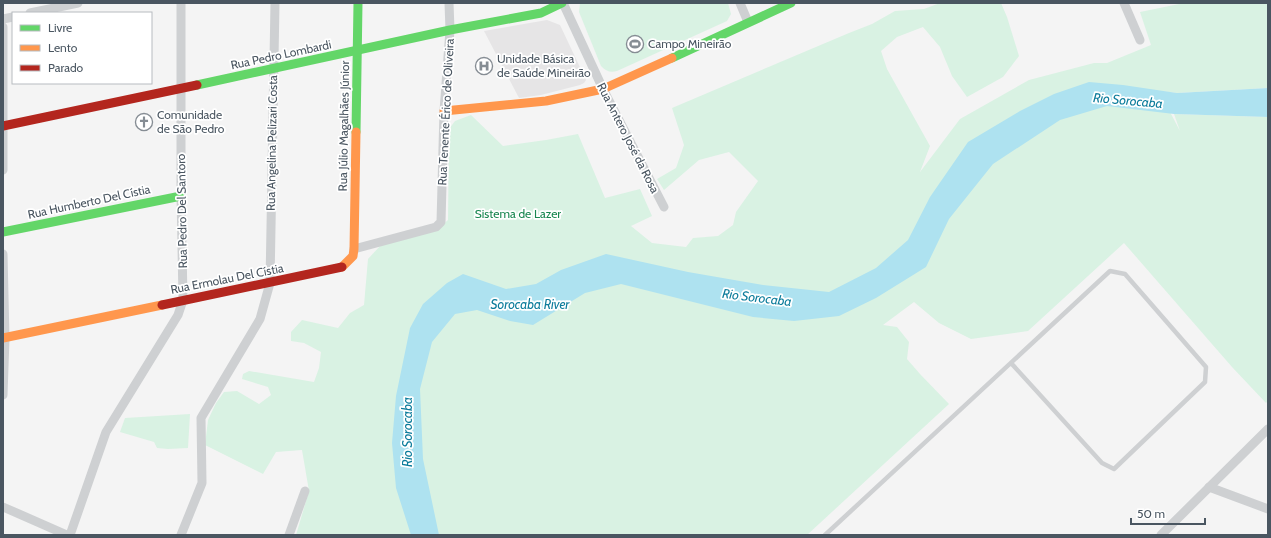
<svg xmlns="http://www.w3.org/2000/svg" width="1271" height="538" viewBox="0 0 1271 538" font-family="Cabin,sans-serif">
	<style>
		.education { fill: #e6e5e6 }
		.green { fill: #d9f2e3 }
		.water { fill: #aee2f0 }
		.lines { fill: none; stroke-linecap: round; stroke-linejoin: round }
		.lane { stroke: #ced0d2; stroke-width: 4.5 }
		.street { stroke: #ced0d2; stroke-width: 9 }
		.fast { stroke: #63d668; stroke-width: 9 }
		.slow { stroke: #ff974d; stroke-width: 9 }
		.jam { stroke: #b3261e; stroke-width: 9 }
		.labels { text-anchor: middle; stroke-width: 3.5; stroke-linejoin: round; paint-order: stroke }
		.poi-label { font-size: 12px; fill: #4a5661; stroke: #fff; text-anchor: start }
		.street-label { font-size: 12px; fill: #4a5661; stroke: #fff }
		.park-label { font-size: 12px; fill: #17864f; stroke: #fff }
		.water-label { font-size: 13px; font-style: italic; fill: #0c7c9b; stroke: #fff }
	</style>
	<rect width="100%" height="100%" fill="#f4f4f4"/>
	<polygon class="education" points="547,20 560,25 586,80 584,83 580,85 541,95 519,98 484,31"/>
	<g class="green">
		<path d="M580,3H728L731,14L727,21L617,71C610,73 606,71 601,66L579,12Z"/>
		<polygon points="940,3 1001,3 1007,17 1019,56 1003,77 967,97 952,76 940,47 923,27 897,37 881,51 887,69 930,146 920,172 960,119 1029,80 1094,63 1107,63 1151,45 1140,12 1184,3 1268,3 1268,88 1177,93 1159,91 1180,131 1174,114 1268,117 1268,401 1266,403 1232,367 1124,243 1028,331 971,339 939,323 914,302 883,325 897,327 909,342 907,359 920,374 949,404 807,535 296,535 309,491 302,450 276,452 263,474 205,445 208,420 216,403 224,392 237,391 259,404 271,395 268,387 242,379 243,374 249,371 314,382 319,368 321,352 304,343 291,341 291,332 302,320 338,328 350,313 364,305 368,259 380,246 439,228 448,220 449,129 455,121 471,115 503,146 546,140 578,134 605,198 640,189 652,216 631,226 652,243 686,247 693,238 718,236 733,225 736,212 758,181 729,152 699,160 664,190 657,179 676,168 684,145 672,108 849,33 872,24 895,11 924,9"/>
		<polygon points="190,414 188,448 168,449 157,448 154,442 120,432 125,418"/>
	</g>
	<polygon class="water" points="1089,82 1123,85 1177,93 1268,88 1268,117 1174,114 1107,106 1060,120 993,164 949,219 926,267 876,298 839,316 794,321 753,317 621,284 585,293 533,325 510,321 477,310 455,314 432,342 420,389 423,459 439,535 411,535 396,488 392,443 396,396 410,328 423,304 447,283 463,274 506,289 536,284 561,270 606,254 688,272 763,285 829,292 876,268 908,240 930,197 968,142 1020,111 1054,94"/>
	<g class="lines">
		<polyline class="lane" points="825,535 1110,271 1125,274 1206,367 1205,382 1114,469 1102,463 1011,363"/>
		<g class="street">
			<polyline points="563,3 603,89 664,207"/>
			<polyline points="740,3 748,22"/>
			<polyline points="1124,3 1140,40"/>
			<polyline points="30,13 78,3"/>
			<polyline points="3,19 13,17"/>
			<polyline points="3,27 3,170"/>
			<polyline points="354,249 436,227 441,222 444,111 450,30 449,3"/>
			<polyline points="3,254 5,338 3,395"/>
			<polyline points="1209,487 1268,509"/>
			<polyline points="3,507 67,535"/>
			<polyline points="70,535 106,432 178,315 183,300 181,193 181,3"/>
			<polyline points="181,535 202,483 201,418 260,319 270,283 275,3"/>
			<polyline points="289,535 305,491"/>
			<polyline points="1161,535 1268,429"/>
		</g>
		<g class="fast">
			<polyline points="672,58 791,3"/>
			<polyline points="197,85 450,30 541,13 562,3"/>
			<polyline points="356,132 358,3"/>
			<polyline points="3,232 181,196"/>
		</g>
		<g class="slow">
			<polyline points="444,111 546,101 603,89 672,58"/>
			<polyline points="342,267 353,256 354,249 356,132"/>
			<polyline points="3,338 162,305"/>
		</g>
		<g class="jam">
			<polyline points="3,126 197,85"/>
			<polyline points="162,305 342,267"/>
		</g>
	</g>
	<defs>
		<g id="stadium-ring" transform="scale(0.9)"><circle r="9.5" fill="#fff" stroke="#868d94" stroke-width="1.5"/><path d="M0-5a6.5 5 0 1 0 0 10a6.5 5 0 1 0 0-10ZM-3.5-1.8h7v3.6h-7Z" fill="#868d94"/></g>
		<g id="hospital-ring" transform="scale(0.9)"><circle r="9.5" fill="#fff" stroke="#868d94" stroke-width="1.5"/><path d="M-5-5h3v3.5h4V-5h3V5h-3V1.5h-4V5h-3Z" fill="#868d94"/></g>
		<g id="church-ring" transform="scale(0.9)"><circle r="9.5" fill="#fff" stroke="#868d94" stroke-width="1.5"/><path d="M-1.2-6h2.4v3.5h3.3v2.4h-3.3V6h-2.4V-.1h-3.3v-2.4h3.3Z" fill="#868d94"/></g>
	</defs>
	<g fill-rule="evenodd">
		<use href="#stadium-ring" x="635" y="44"/>
		<use href="#hospital-ring" x="484" y="66"/>
		<use href="#church-ring" x="144" y="122"/>
	</g>
	<g class="labels">
		<g class="poi-label">
			<text x="648" y="48">Campo Mineirão</text>
			<text x="497" y="63">Unidade Básica<tspan x="497" dy="14">de Saúde Mineirão</tspan></text>
			<text x="157" y="119">Comunidade<tspan x="157" dy="14">de São Pedro</tspan></text>
		</g>
		<g class="street-label">
			<text transform="translate(281 55) rotate(-12)" y="4">Rua Pedro Lombardi</text>
			<text transform="translate(446 112) rotate(-87)" y="4">Rua Tenente Érico de Oliveira</text>
			<text transform="translate(344 126) rotate(-89)" y="4">Rua Júlio Magalhães Júnior</text>
			<text transform="translate(628 138) rotate(63)" y="4">Rua Antero José da Rosa</text>
			<text transform="translate(272 143) rotate(-89)" y="4">Rua Angelina Pelizari Costa</text>
			<text transform="translate(89 202) rotate(-12)" y="4">Rua Humberto Del Cístia</text>
			<text transform="translate(182 211) rotate(-91)" y="4">Rua Pedro Del Santoro</text>
			<text transform="translate(227 279) rotate(-11)" y="4">Rua Ermolau Del Cístia</text>
		</g>
		<g class="park-label">
			<text x="518" y="218">Sistema de Lazer</text>
		</g>
		<g class="water-label">
			<text transform="translate(1128 100) rotate(5)" y="5">Rio Sorocaba</text>
			<text transform="translate(757 297) rotate(7)" y="5">Rio Sorocaba</text>
			<text x="530" y="309">Sorocaba River</text>
			<text transform="translate(407 432) rotate(-90)" y="5">Rio Sorocaba</text>
		</g>
	</g>
	<rect width="1271" height="538" fill="none" stroke="#4a5661" stroke-width="8"/>
	<rect x="12" y="12" width="140" height="72" fill="#ffffff" stroke="#b7bbc0"/>
	<rect x="20" y="25" width="20" height="6" fill="#63d668" stroke="#b7bbc0"/>
	<text x="48" y="32" font-size="12" fill="#4a5661">Livre</text>
	<rect x="20" y="45" width="20" height="6" fill="#ff974d" stroke="#b7bbc0"/>
	<text x="48" y="52" font-size="12" fill="#4a5661">Lento</text>
	<rect x="20" y="65" width="20" height="6" fill="#b3261e" stroke="#b7bbc0"/>
	<text x="48" y="72" font-size="12" fill="#4a5661">Parado</text>
	<path d="M1131 518v6h74v-6" fill="none" stroke="#4a5661" stroke-width="2"/>
	<text x="1137" y="518" font-size="12" fill="#4a5661" stroke="#ffffff" stroke-width="3" paint-order="stroke">50 m</text>
</svg>
